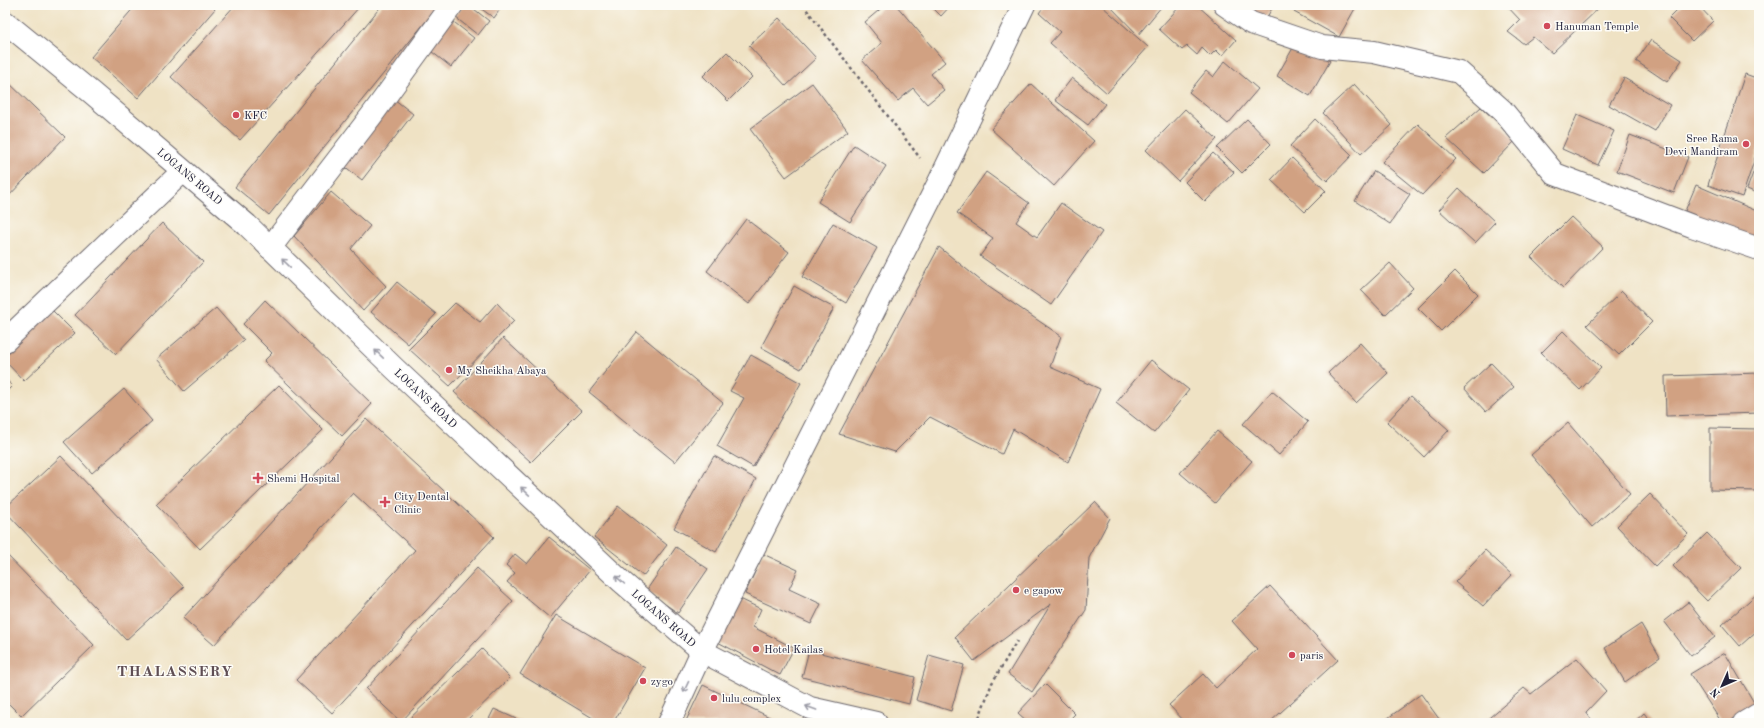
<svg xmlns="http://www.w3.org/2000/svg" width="1764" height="728" viewBox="0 0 1764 728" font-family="'Old Standard TT',serif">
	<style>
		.building { fill: #d1a182 }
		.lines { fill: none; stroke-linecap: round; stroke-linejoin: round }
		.minor-casing { stroke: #6a656b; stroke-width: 24 }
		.major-casing { stroke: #6a656b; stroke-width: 24 }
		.path { stroke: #6a656b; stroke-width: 2.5; stroke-dasharray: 3 3; stroke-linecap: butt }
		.minor { stroke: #fff; stroke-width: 22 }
		.major { stroke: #fff; stroke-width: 22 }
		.oneway { stroke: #9c9ca7 }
		.poi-dot { fill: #d1495b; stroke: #fdfcf7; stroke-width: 1.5 }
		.labels { text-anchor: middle; stroke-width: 3; stroke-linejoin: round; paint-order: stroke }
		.poi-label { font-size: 11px; fill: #22223b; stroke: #fdfcf7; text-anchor: start }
		.street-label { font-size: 11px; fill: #22223b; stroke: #fdfcf7 }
		.district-label { font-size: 15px; font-weight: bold; letter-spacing: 1px; fill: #5f4e54; stroke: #fdfcf7 }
	</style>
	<rect width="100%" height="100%" fill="#fdfcf7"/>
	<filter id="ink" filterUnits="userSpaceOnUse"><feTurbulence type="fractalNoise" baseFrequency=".025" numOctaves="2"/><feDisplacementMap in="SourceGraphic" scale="8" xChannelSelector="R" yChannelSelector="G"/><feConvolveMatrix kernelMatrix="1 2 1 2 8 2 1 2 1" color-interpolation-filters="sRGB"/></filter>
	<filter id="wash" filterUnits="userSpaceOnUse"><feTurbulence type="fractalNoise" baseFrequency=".012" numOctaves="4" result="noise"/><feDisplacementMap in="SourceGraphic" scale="16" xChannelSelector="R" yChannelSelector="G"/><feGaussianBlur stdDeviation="0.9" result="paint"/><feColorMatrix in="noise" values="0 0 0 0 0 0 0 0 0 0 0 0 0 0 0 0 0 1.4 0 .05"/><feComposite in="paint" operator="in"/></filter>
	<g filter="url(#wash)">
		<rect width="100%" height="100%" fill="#efe2c4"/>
		<g id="blocks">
			<g class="building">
				<polygon points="136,5 211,5 215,9 138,98 91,57"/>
				<polygon points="235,5 361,5 240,140 171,77"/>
				<polygon points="382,5 439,5 269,215 235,187"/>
				<polygon points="464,5 469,5 489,21 478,35 455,17"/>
				<polygon points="476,5 503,5 494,18"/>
				<polygon points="885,5 896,5 945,62 931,74 944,90 927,104 913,88 898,101 862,60 882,43 865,22"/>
				<polygon points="930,5 951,5 941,16"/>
				<polygon points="1045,5 1101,5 1148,47 1107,93 1050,43 1060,32 1039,13"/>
				<polygon points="1109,5 1161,5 1162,6 1138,35"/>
				<polygon points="1181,5 1197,5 1236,40 1222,56 1216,50 1210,56 1202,48 1197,55 1187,46 1182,50 1159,29"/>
				<polygon points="1237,5 1274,5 1264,22"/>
				<polygon points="1298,5 1357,5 1339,37 1294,12"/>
				<polygon points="1506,5 1602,5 1552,53 1533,37 1524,44 1508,32 1520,20"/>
				<polygon points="1682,5 1698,5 1713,21 1692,41 1669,18"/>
				<polygon points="779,18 816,58 786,86 749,46"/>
				<polygon points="450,19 474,38 451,67 427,48"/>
				<polygon points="1651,40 1682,60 1667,82 1636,61"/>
				<polygon points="1297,41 1330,61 1310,96 1277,76"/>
				<polygon points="727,52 752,77 728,101 703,76"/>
				<polygon points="1225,61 1258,89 1228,124 1189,92 1206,71 1213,77"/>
				<polygon points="1745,74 1759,79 1759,146 1742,197 1708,185"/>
				<polygon points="1072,78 1105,104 1088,125 1055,100"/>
				<polygon points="1624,78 1670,105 1655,131 1609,105"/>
				<polygon points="5,79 65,137 5,200"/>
				<polygon points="812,83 848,131 786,177 750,129"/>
				<polygon points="1031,84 1094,141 1054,186 991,129"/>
				<polygon points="1354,84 1392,125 1361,154 1323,113"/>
				<polygon points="394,99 413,114 362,180 343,165"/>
				<polygon points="1481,107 1516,140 1484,173 1446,138"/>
				<polygon points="1185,109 1217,139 1178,181 1146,150"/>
				<polygon points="1577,115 1614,131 1598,165 1562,149"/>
				<polygon points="1247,119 1271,144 1242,173 1217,148"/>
				<polygon points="1315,119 1352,155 1327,181 1290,146"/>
				<polygon points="1418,124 1456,159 1422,195 1382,162"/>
				<polygon points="1630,135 1688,157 1674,193 1617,171"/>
				<polygon points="854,145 886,166 850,222 818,202"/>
				<polygon points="1213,153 1234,172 1205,202 1185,182"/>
				<polygon points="1759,157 1759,194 1747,189"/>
				<polygon points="1292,158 1326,191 1305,212 1271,180"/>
				<polygon points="1374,171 1410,194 1390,224 1355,201"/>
				<polygon points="986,172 1029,203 1016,222 1037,237 1061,203 1102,232 1051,305 980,256 993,238 957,213"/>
				<polygon points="1696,185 1759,212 1759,224 1753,240 1685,211"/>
				<polygon points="1459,188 1495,222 1475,243 1439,210"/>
				<polygon points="331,192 370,226 351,249 386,286 363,311 294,236"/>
				<polygon points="1571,217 1603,247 1563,288 1531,257"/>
				<polygon points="746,219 789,252 749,304 707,271"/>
				<polygon points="162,223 203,262 116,354 75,315"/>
				<polygon points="833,223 877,248 846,303 802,277"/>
				<polygon points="939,247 986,285 1061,336 1050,367 1100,389 1068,462 1013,429 1002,454 930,417 895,452 839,434"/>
				<polygon points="1390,263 1413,288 1385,315 1361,290"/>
				<polygon points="1455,271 1478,294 1441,331 1418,308"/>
				<polygon points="397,282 436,314 408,344 371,312"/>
				<polygon points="794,286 834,308 801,369 761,347"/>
				<polygon points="1622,291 1652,322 1619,355 1587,325"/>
				<polygon points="265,300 372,404 342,436 264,361 272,353 243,324"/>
				<polygon points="455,303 480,322 497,303 514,321 450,386 409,349"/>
				<polygon points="216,308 244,340 184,391 156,359"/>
				<polygon points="52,310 75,333 24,381 5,361 5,356"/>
				<polygon points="1563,331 1601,368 1580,390 1541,353"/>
				<polygon points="637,332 723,403 675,462 589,392"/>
				<polygon points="503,338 582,411 531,462 454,392"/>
				<polygon points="1360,343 1388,373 1356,403 1328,373"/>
				<polygon points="751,355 801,383 753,467 717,446 744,398 730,391"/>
				<polygon points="1151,360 1189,390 1154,433 1116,403"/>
				<polygon points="1491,363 1514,387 1486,412 1464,388"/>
				<polygon points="1759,373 1759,413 1666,416 1665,376"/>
				<polygon points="5,378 12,386 5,393"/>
				<polygon points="279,385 323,430 200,549 156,504"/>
				<polygon points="124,389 152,421 92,473 64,442"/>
				<polygon points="1272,391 1308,422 1279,455 1243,424"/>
				<polygon points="1411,396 1449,430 1424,457 1387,422"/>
				<polygon points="366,419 494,537 332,713 296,680 415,550 353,493 214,645 183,618"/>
				<polygon points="1568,423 1630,494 1592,527 1531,455"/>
				<polygon points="1710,428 1759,429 1759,491 1710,490"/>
				<polygon points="1217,431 1252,461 1215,503 1180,473"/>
				<polygon points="61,456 184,587 126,640 5,511 5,508"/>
				<polygon points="714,456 756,479 716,552 674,528"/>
				<polygon points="1650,494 1688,534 1655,566 1617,526"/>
				<polygon points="1095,502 1110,518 1089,558 1086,610 1032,692 1008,674 1051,604 974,661 955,637"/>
				<polygon points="618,506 667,545 643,576 594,537"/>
				<polygon points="1707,533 1741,568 1707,601 1673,566"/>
				<polygon points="549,537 590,570 550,618 507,582 515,573 506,565 515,554 527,564"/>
				<polygon points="676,547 708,569 678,613 646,591"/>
				<polygon points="1485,550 1512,575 1483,606 1455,582"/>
				<polygon points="5,553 94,645 21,716 5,700"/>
				<polygon points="763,554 798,570 789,589 821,604 811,624 745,594"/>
				<polygon points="477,568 513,601 401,722 366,689"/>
				<polygon points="1270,586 1338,660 1269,723 1186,723 1169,705 1203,674 1216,688 1257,649 1232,621"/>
				<polygon points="1759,592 1759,629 1740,646 1722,625"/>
				<polygon points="736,597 761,609 753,627 794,648 780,675 714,640"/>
				<polygon points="1688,602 1715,637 1691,656 1664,621"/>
				<polygon points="556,615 645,668 613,723 601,723 520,674"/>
				<polygon points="1641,624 1660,657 1625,682 1605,648"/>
				<polygon points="482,649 510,678 464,723 405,723"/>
				<polygon points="809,650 915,677 909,704 802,677"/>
				<polygon points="1725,653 1756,706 1728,723 1722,723 1690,674"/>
				<polygon points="929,655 964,665 951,711 916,700"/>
				<polygon points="1577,658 1606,691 1586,712 1594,723 1483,723 1524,688 1531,694"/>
				<polygon points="1045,684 1075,714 1066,723 1029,723 1018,713"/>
				<polygon points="703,685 757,711 782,723 685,723"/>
				<polygon points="1421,694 1442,723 1381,723"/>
				<polygon points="494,709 512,717 524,723 487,723"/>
				<polygon points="1644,713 1652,723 1633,723"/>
			</g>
		</g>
	</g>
	<g filter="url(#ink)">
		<use href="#blocks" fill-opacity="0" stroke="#6a656b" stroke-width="1"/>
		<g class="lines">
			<g class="minor-casing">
				<g id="minor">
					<polyline points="1225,5 1251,23 1322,47 1374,52 1459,72 1502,110 1555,174 1692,226 1759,249"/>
					<polyline points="270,248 372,115 452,5"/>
					<polyline points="5,341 183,171"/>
					<polyline points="702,651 939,182 1024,5"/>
					<polyline points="1744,723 1759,714"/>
				</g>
			</g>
			<g class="major-casing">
				<g id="major">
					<polyline points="5,22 92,93 247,225 394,368 622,582 702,651 810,708 876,723"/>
					<polyline points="669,723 702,651"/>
				</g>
			</g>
			<g class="path">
				<polyline points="803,5 920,158"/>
				<polyline points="977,723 992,683 1017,641"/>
			</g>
			<use href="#minor" class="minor"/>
			<use href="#major" class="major"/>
		</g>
		<defs><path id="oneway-shaft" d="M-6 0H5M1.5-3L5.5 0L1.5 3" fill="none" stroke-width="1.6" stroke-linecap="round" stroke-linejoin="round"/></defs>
		<g class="oneway">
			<use href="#oneway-shaft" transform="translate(286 263) rotate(-136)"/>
			<use href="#oneway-shaft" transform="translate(379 354) rotate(-136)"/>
			<use href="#oneway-shaft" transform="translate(525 491) rotate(-137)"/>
			<use href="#oneway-shaft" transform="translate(620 580) rotate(-138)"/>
			<use href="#oneway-shaft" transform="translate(686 687) rotate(115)"/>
			<use href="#oneway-shaft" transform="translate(811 708) rotate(-160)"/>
		</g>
	</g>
	<g class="poi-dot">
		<circle cx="1547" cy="26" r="4"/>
		<circle cx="236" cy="115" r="4"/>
		<circle cx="1746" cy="144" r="4"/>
		<circle cx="449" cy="370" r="4"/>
		<path d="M256 472h4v4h4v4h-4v4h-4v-4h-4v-4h4z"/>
		<path d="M383 496h4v4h4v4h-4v4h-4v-4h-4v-4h4z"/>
		<circle cx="1016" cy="590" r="4"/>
		<circle cx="756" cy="649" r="4"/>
		<circle cx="1292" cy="655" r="4"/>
		<circle cx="643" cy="681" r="4"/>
		<circle cx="714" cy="698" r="4"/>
	</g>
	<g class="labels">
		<g class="poi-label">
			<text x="1555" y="30">Hanuman Temple</text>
			<text x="244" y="119">KFC</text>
			<text x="1738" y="142" text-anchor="end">Sree Rama<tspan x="1738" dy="13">Devi Mandiram</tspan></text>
			<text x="457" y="374">My Sheikha Abaya</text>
			<text x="267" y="482">Shemi Hospital</text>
			<text x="394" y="500">City Dental<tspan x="394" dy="13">Clinic</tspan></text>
			<text x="1024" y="594">e gapow</text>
			<text x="764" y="653">Hotel Kailas</text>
			<text x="1300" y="659">paris</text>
			<text x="651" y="685">zygo</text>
			<text x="722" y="702">lulu complex</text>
		</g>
		<g class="street-label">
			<text transform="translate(190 176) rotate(40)" y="4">LOGANS ROAD</text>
			<text transform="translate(426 398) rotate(43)" y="4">LOGANS ROAD</text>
			<text transform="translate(664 618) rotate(41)" y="4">LOGANS ROAD</text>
		</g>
		<g class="district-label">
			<text x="175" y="676">THALASSERY</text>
		</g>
	</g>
	<rect width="1764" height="728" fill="none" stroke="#fdfcf7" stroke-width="20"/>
	<g transform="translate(1722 686) rotate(225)" stroke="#fdfcf7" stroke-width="3" paint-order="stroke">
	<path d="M0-3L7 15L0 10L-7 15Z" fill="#22223b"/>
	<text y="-6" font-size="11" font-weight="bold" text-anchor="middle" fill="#22223b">N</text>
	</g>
</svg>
